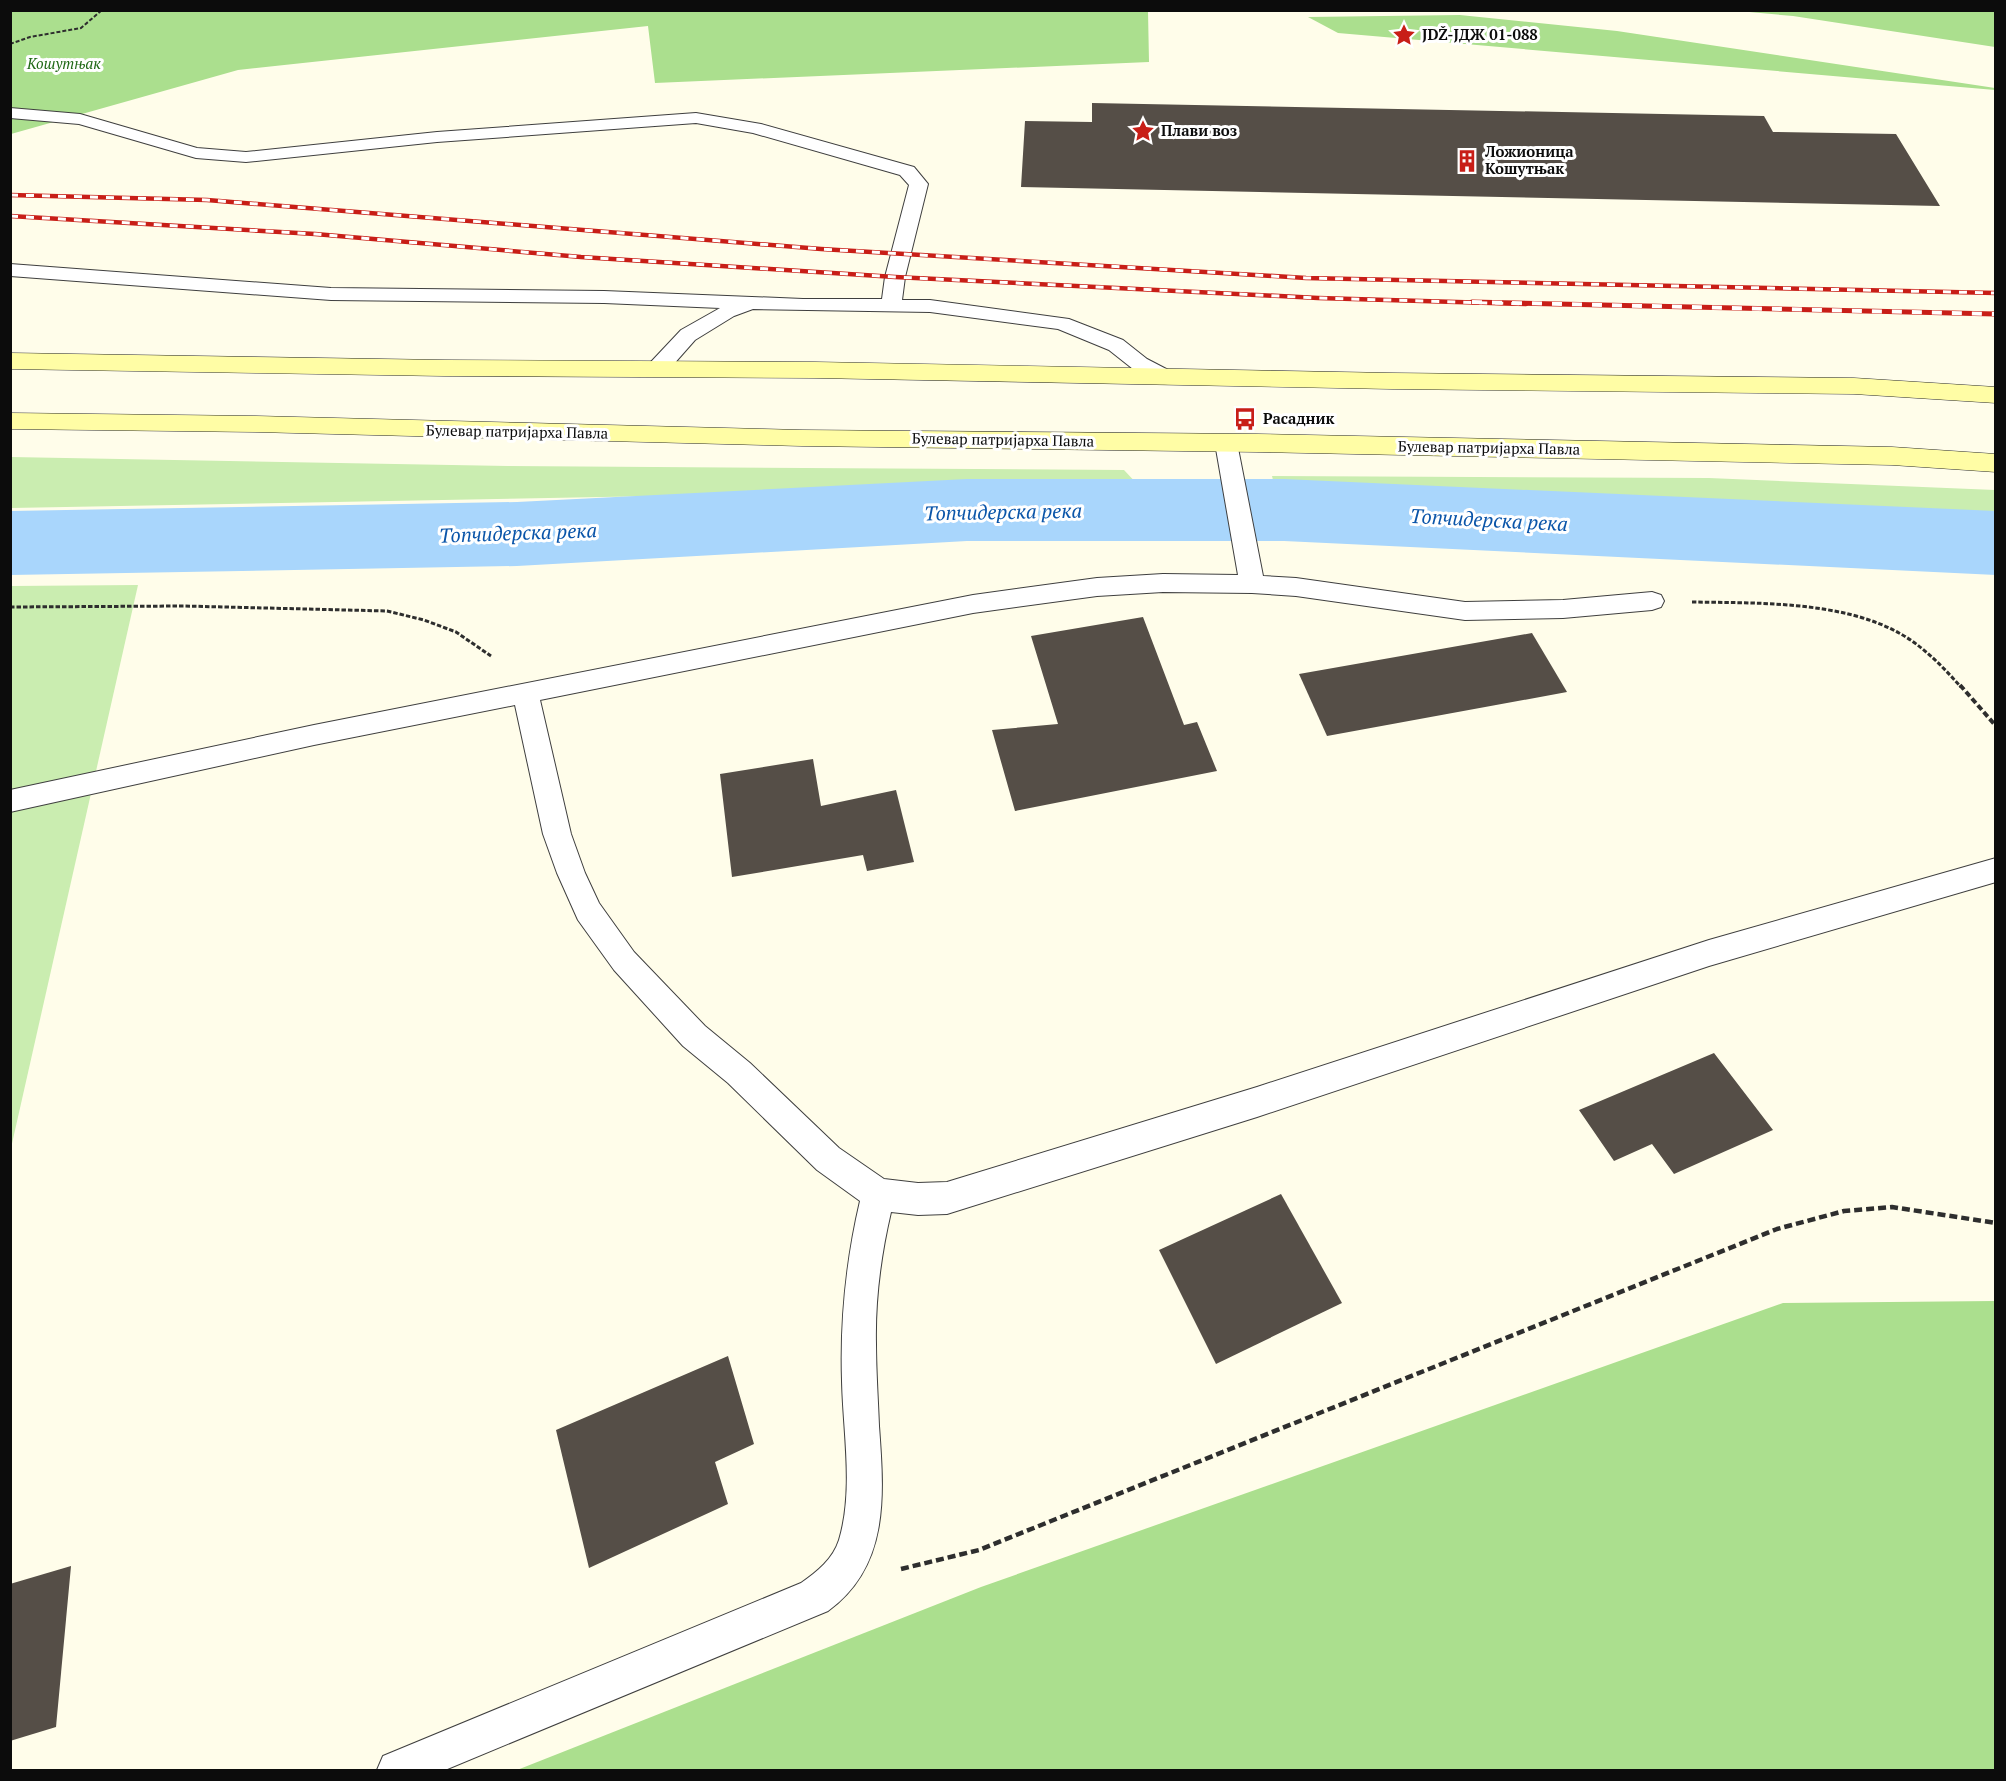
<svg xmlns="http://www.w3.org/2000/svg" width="2006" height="1781" viewBox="0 0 2006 1781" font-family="'PT Serif',serif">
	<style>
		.green { fill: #caedb0 }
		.forest { fill: #abdf8e }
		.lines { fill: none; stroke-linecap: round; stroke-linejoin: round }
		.river { fill: #a9d6fc; fill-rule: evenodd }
		.building { fill: #554e47 }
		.service-casing { stroke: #3f3f3f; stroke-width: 2 }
		.secondary-casing { stroke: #2e2e2e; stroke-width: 1 }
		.path-far3 { stroke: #2e2e2e; stroke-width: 2; stroke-dasharray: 4 2; stroke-linecap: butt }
		.path-far2 { stroke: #2e2e2e; stroke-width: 3; stroke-dasharray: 4.5 2; stroke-linecap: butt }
		.path-far1 { stroke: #2e2e2e; stroke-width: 4; stroke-dasharray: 6 3; stroke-linecap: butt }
		.path { stroke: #2e2e2e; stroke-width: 4.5; stroke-dasharray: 8 4; stroke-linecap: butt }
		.service { fill: #fff; fill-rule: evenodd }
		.secondary { fill: #fffda5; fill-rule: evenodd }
		.rail-far1-casing { stroke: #c81e17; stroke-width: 4.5 }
		.rail-casing { stroke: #c81e17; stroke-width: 5 }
		.rail-far1 { stroke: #fff; stroke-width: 3; stroke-dasharray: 8; stroke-linecap: butt }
		.rail { stroke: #fff; stroke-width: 4; stroke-dasharray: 10; stroke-linecap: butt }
		.labels { text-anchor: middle; stroke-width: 6; stroke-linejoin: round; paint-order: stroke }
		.far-poi-label { font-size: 15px; font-weight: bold; fill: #0c0c0c; stroke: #fff; text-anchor: start }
		.far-park-label { font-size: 15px; font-style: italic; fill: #206916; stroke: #fff }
		.far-street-label { font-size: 15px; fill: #0c0c0c; stroke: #fff }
		.water-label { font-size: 20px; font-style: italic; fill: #0a55a9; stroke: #fff }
	</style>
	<rect width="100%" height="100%" fill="#fffdea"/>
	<g class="green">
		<polygon points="11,457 508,466 1124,470 1140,487 11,508"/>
		<polygon points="1272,476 1709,478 1995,490 1995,537 1277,497"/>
		<polygon points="138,585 11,1148 11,586"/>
	</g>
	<g class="forest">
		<polygon points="11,11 1148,11 1149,62 655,83 648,26 238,70 11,134"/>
		<polygon points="1738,11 1995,11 1995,47 1793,16"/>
		<polygon points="1460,15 1617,31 1995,88 1995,90 1338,33 1308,17"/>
		<polygon points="1995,1301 1995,1770 517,1770 981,1587 1783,1303"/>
	</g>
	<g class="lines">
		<polygon class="river" points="967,479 1284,479 1996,511 1996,575 1284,541 967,541 517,566 10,575 10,511 517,502"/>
	</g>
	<g class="building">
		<polygon points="1092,103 1764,116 1773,132 1896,134 1940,206 1021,187 1025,121 1092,122"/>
		<polygon points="1143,617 1184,725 1197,722 1217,771 1015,811 992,730 1058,724 1031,636"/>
		<polygon points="1532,633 1567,692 1327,736 1299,674"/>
		<polygon points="813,759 821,806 896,790 914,862 867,871 863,855 732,877 720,774"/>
		<polygon points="1714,1053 1773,1130 1674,1174 1652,1144 1614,1161 1579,1110"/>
		<polygon points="1281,1194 1342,1303 1216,1364 1159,1250"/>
		<polygon points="728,1356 754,1444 715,1462 728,1504 589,1568 556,1430"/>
		<polygon points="71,1566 56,1727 10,1741 10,1584"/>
	</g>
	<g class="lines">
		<g class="service-casing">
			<g id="service">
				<polygon points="10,108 80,114 197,148 246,152 437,132 696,113 761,124 914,167 928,184 905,277 902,300 930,300 1069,319 1123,340 1147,359 1172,372 1175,377 1172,382 1164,384 1156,382 1133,369 1109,350 1058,329 930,312 753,309 734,316 695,340 665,374 657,376 649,374 646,369 649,364 681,330 720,308 604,303 331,300 10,276 10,264 331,288 604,291 803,299 882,299 885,277 909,185 900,175 753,133 696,123 437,142 246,162 196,158 79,124 10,118"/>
				<path d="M1226,436L1234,438L1237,443L1263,576L1296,578L1465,602L1563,600L1652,592L1661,595L1664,601L1661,607L1652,610L1563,618L1465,620L1296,596L1252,593L1163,592L1097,596L973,613L540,700L571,834L585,873L599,903L634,952L705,1026L750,1063L839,1148L884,1179L918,1183L947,1182L1257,1087L1709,940L1996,858V882L1709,966L1257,1117L947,1214L918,1215L891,1212C881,1255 875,1299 876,1344C876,1371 878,1399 879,1426C884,1494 890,1566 828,1611L445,1770H377L383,1756L801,1583C817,1572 833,1559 839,1540C854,1490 843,1432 842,1381C840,1319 846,1261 860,1201L817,1170L728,1083L683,1046L614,970L578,920L557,873L543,834L515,705L314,745L10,812V790L314,725L973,595L1097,578L1163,574L1238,575L1215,443L1218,438Z"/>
			</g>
		</g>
		<g class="secondary-casing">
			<g id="secondary">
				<polygon points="10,353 444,360 815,362 1392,373 1854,378 1996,387 1996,403 1854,394 1392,389 815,378 444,376 10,369"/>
				<polygon points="10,413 256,416 802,430 1257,434 1892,447 1996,454 1996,472 1892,465 1257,452 802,446 256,432 10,429"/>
			</g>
		</g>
		<polyline class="path-far3" points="10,44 30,37 81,28 102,10"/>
		<g class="path-far2">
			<path d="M1692,602C1756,603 1842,601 1899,633C1923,646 1943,667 1961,687"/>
			<polyline points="10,607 184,606 387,611 424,620 456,632 491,656"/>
		</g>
		<polyline class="path-far1" points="1960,685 1996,726"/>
		<polyline class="path" points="901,1569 979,1550 1777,1229 1844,1211 1892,1207 1996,1223"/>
		<use href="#service" class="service"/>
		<use href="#secondary" class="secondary"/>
		<g class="rail-far1-casing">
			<g id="rail-far1">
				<polyline points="10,195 207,200 821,249 1306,278 1996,293"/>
				<polyline points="10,216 315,234 581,257 895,277 1318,298 1526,304"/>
			</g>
		</g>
		<g class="rail-casing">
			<polyline id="rail" points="1472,302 1996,314"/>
		</g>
		<use href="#rail-far1" class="rail-far1"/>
		<use href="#rail" class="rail"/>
	</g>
	<defs>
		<g id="sight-bare" transform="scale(1.8)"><path d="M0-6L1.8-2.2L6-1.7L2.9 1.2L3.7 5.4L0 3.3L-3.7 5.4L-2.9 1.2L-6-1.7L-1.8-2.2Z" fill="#c81e17" stroke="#fff" stroke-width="2.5" paint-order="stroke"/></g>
		<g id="building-bare" transform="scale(1.8)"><path d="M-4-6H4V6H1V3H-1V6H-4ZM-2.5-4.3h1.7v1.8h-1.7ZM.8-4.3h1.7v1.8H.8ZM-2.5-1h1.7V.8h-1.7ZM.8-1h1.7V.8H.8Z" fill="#c81e17" stroke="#fff" stroke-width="2.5" paint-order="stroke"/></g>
		<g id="bus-bare" transform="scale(1.8)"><path d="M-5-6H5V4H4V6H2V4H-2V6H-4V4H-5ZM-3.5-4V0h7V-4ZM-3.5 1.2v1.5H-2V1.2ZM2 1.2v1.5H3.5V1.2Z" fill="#c81e17" stroke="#fff" stroke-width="2.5" paint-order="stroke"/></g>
	</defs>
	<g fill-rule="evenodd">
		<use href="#sight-bare" x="1404" y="35"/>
		<use href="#sight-bare" x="1143" y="131"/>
		<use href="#building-bare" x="1467" y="161"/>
		<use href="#bus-bare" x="1245" y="419"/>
	</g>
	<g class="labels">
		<g class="far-poi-label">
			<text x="1422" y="40">JDŽ-JДЖ 01-088</text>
			<text x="1161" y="136">Плави воз</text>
			<text x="1485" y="157">Ложионица<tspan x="1485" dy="17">Кошутњак</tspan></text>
			<text x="1263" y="424">Расадник</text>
		</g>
		<g class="far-park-label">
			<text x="64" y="69">Кошутњак</text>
		</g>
		<g class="far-street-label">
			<text transform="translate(517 432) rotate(1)" y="5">Булевар патријарха Павла</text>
			<text transform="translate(1003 440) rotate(1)" y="5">Булевар патријарха Павла</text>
			<text transform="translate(1489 448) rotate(1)" y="5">Булевар патријарха Павла</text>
		</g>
		<g class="water-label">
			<text transform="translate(1003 512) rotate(-1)" y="7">Топчидерска река</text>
			<text transform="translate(1489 520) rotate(3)" y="7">Топчидерска река</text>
			<text transform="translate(518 533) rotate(-2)" y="7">Топчидерска река</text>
		</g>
	</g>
	<rect width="2006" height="1781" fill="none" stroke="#0c0c0c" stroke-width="24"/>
</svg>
